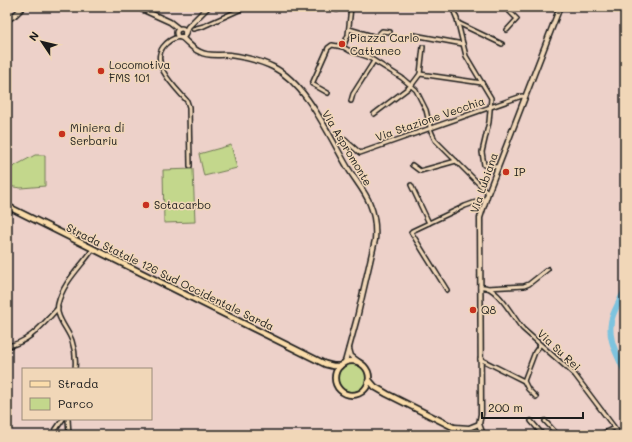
<svg xmlns="http://www.w3.org/2000/svg" width="632" height="442" viewBox="0 0 632 442" font-family="Mali,sans-serif">
	<style>
		.green { fill: #c3d78c; stroke: #707a54 }
		.lines { fill: none; stroke-linecap: round; stroke-linejoin: round }
		.river { stroke: #7dc3de; stroke-width: 6 }
		.street-casing { stroke: #1c1c1c; stroke-width: 6 }
		.secondary-casing { stroke: #1c1c1c; stroke-width: 7 }
		.primary-casing { stroke: #1c1c1c; stroke-width: 8 }
		.street { stroke: #f1d7b8; stroke-width: 3 }
		.secondary { stroke: #f1d7b8; stroke-width: 4 }
		.primary { stroke: #fbddab; stroke-width: 4.5 }
		.poi-dot { fill: #c8321e; stroke: #f1d7b8; stroke-width: 1.5 }
		.labels { text-anchor: middle; stroke-width: 3; stroke-linejoin: round; paint-order: stroke }
		.poi-label { font-size: 11px; fill: #1c1c1c; stroke: #f1d7b8; text-anchor: start }
		.street-label { font-size: 11px; fill: #1c1c1c; stroke: #f1d7b8 }
	</style>
	<rect width="100%" height="100%" fill="#edd1c9"/>
	<filter id="ink" filterUnits="userSpaceOnUse"><feTurbulence type="fractalNoise" baseFrequency=".025" numOctaves="2"/><feDisplacementMap in="SourceGraphic" scale="8" xChannelSelector="R" yChannelSelector="G"/><feConvolveMatrix kernelMatrix="1 2 1 2 8 2 1 2 1" color-interpolation-filters="sRGB"/></filter>
	<g filter="url(#ink)">
		<g class="green">
			<polygon points="231,145 237,168 204,176 199,154"/>
			<polygon points="35,155 45,155 45,186 21,188 7,186 7,170"/>
			<polygon points="193,169 195,222 164,223 163,170"/>
			<circle cx="352" cy="378" r="14"/>
			<polygon points="478,426 481,435 476,435 467,430"/>
		</g>
		<g class="lines">
			<path class="river" d="M625,290C621,298 616,307 613,315C605,335 617,355 625,372"/>
			<g class="street-casing">
				<g id="street">
					<polyline points="351,7 348,35 343,47 350,51 368,57 402,78 416,90 426,110 431,131 435,140 488,193"/>
					<polyline points="452,7 457,19 466,56 491,98 489,122 482,152 484,165 498,167"/>
					<polyline points="505,7 517,19 507,30"/>
					<polyline points="337,10 338,7"/>
					<polyline points="458,23 502,44"/>
					<polyline points="193,29 204,26 246,7"/>
					<polyline points="349,29 376,37 382,31 390,32"/>
					<polyline points="414,35 463,44"/>
					<path d="M179,37C173,38 167,42 163,47C150,65 176,88 187,101L189,107L190,166"/>
					<polyline points="420,74 482,83"/>
					<polyline points="328,93 312,84 328,48 332,45 343,47"/>
					<polyline points="351,101 353,94 374,61"/>
					<polyline points="374,114 411,86 420,74 423,47"/>
					<polyline points="345,140 360,153 522,96 525,97"/>
					<polyline points="412,165 420,171 456,161"/>
					<polyline points="411,185 429,223"/>
					<path d="M480,287C497,284 513,318 523,329L575,375L620,435"/>
					<polyline points="487,288 524,286 529,284 548,269"/>
					<polyline points="447,290 411,232 412,231 465,206 487,198"/>
					<path d="M7,346C29,343 43,324 58,308"/>
					<polyline points="480,359 524,381 528,389 536,397"/>
					<path d="M75,369C76,360 75,350 72,341C68,329 55,317 58,304C63,282 81,267 93,249"/>
					<polyline points="524,381 535,352 540,345"/>
					<polyline points="68,419 69,435"/>
					<polyline points="531,421 543,435"/>
					<polyline points="545,421 558,435"/>
					<polyline points="52,435 63,419"/>
					<polyline points="600,435 614,428"/>
				</g>
			</g>
			<g class="secondary-casing">
				<g id="secondary">
					<polyline points="137,7 170,22 179,29"/>
					<polyline points="7,20 15,15 23,7"/>
					<circle cx="181" cy="33" r="4.5"/>
					<polyline points="185,33 188,27 208,7"/>
					<path d="M181,37C188,42 192,49 200,52C209,57 220,54 230,55C244,57 261,61 273,67C307,84 329,136 348,168C355,180 365,191 370,204C375,216 376,227 375,240L357,318L345,362"/>
					<polyline points="349,349 351,356 359,362"/>
					<polyline points="455,427 469,428 479,424"/>
					<polyline points="483,435 479,424 481,414 480,218 488,193 560,7"/>
				</g>
			</g>
			<g class="primary-casing">
				<g id="primary">
					<polyline points="7,206 325,364 333,366 340,366"/>
					<circle cx="352" cy="378" r="17"/>
					<polyline points="369,380 375,387 387,394 469,435"/>
				</g>
			</g>
			<use href="#street" class="street"/>
			<use href="#secondary" class="secondary"/>
			<use href="#primary" class="primary"/>
		</g>
	</g>
	<g class="poi-dot">
		<circle cx="342" cy="44" r="4"/>
		<circle cx="101" cy="71" r="4"/>
		<circle cx="62" cy="134" r="4"/>
		<circle cx="506" cy="172" r="4"/>
		<circle cx="146" cy="205" r="4"/>
		<circle cx="473" cy="310" r="4"/>
	</g>
	<g class="labels">
		<g class="poi-label">
			<text x="350" y="42">Piazza Carlo<tspan x="350" dy="13">Cattaneo</tspan></text>
			<text x="109" y="69">Locomotiva<tspan x="109" dy="13">FMS 101</tspan></text>
			<text x="70" y="132">Miniera di<tspan x="70" dy="13">Serbariu</tspan></text>
			<text x="514" y="176">IP</text>
			<text x="154" y="209">Sotacarbo</text>
			<text x="481" y="314">Q8</text>
		</g>
		<g class="street-label">
			<text transform="translate(430 119) rotate(-19)" y="4">Via Stazione Vecchia</text>
			<text transform="translate(347 148) rotate(59)" y="4">Via Aspromonte</text>
			<text transform="translate(484 183) rotate(-71)" y="4">Via Lubiana</text>
			<text transform="translate(170 277) rotate(26)" y="4">Strada Statale 126 Sud Occidentale Sarda</text>
			<text transform="translate(559 350) rotate(43)" y="4">Via Su Rei</text>
		</g>
	</g>
	<rect width="632" height="442" fill="none" stroke="#f1d7b8" stroke-width="24"/>
	<rect x="12" y="12" width="608" height="418" fill="none" stroke="#1c1c1c" stroke-width="1.5" filter="url(#ink)"/>
	<rect x="22" y="368" width="130" height="52" fill="#f1d7b8" stroke="#9c8c7a"/>
	<rect x="30" y="381" width="20" height="6" fill="#fbddab" stroke="#9c8c7a"/>
	<text x="58" y="388" font-size="12" fill="#1c1c1c">Strada</text>
	<rect x="30" y="398" width="20" height="12" fill="#c3d78c" stroke="#9c8c7a"/>
	<text x="58" y="408" font-size="12" fill="#1c1c1c">Parco</text>
	<g transform="translate(42 42) rotate(305)" stroke="#f1d7b8" stroke-width="3" paint-order="stroke">
	<path d="M0-3L7 15L0 10L-7 15Z" fill="#1c1c1c"/>
	<text y="-6" font-size="11" font-weight="bold" text-anchor="middle" fill="#1c1c1c">N</text>
	</g>
	<path d="M482 412v6h101v-6" fill="none" stroke="#1c1c1c" stroke-width="2"/>
	<text x="488" y="412" font-size="12" fill="#1c1c1c" stroke="#f1d7b8" stroke-width="3" paint-order="stroke">200 m</text>
</svg>
